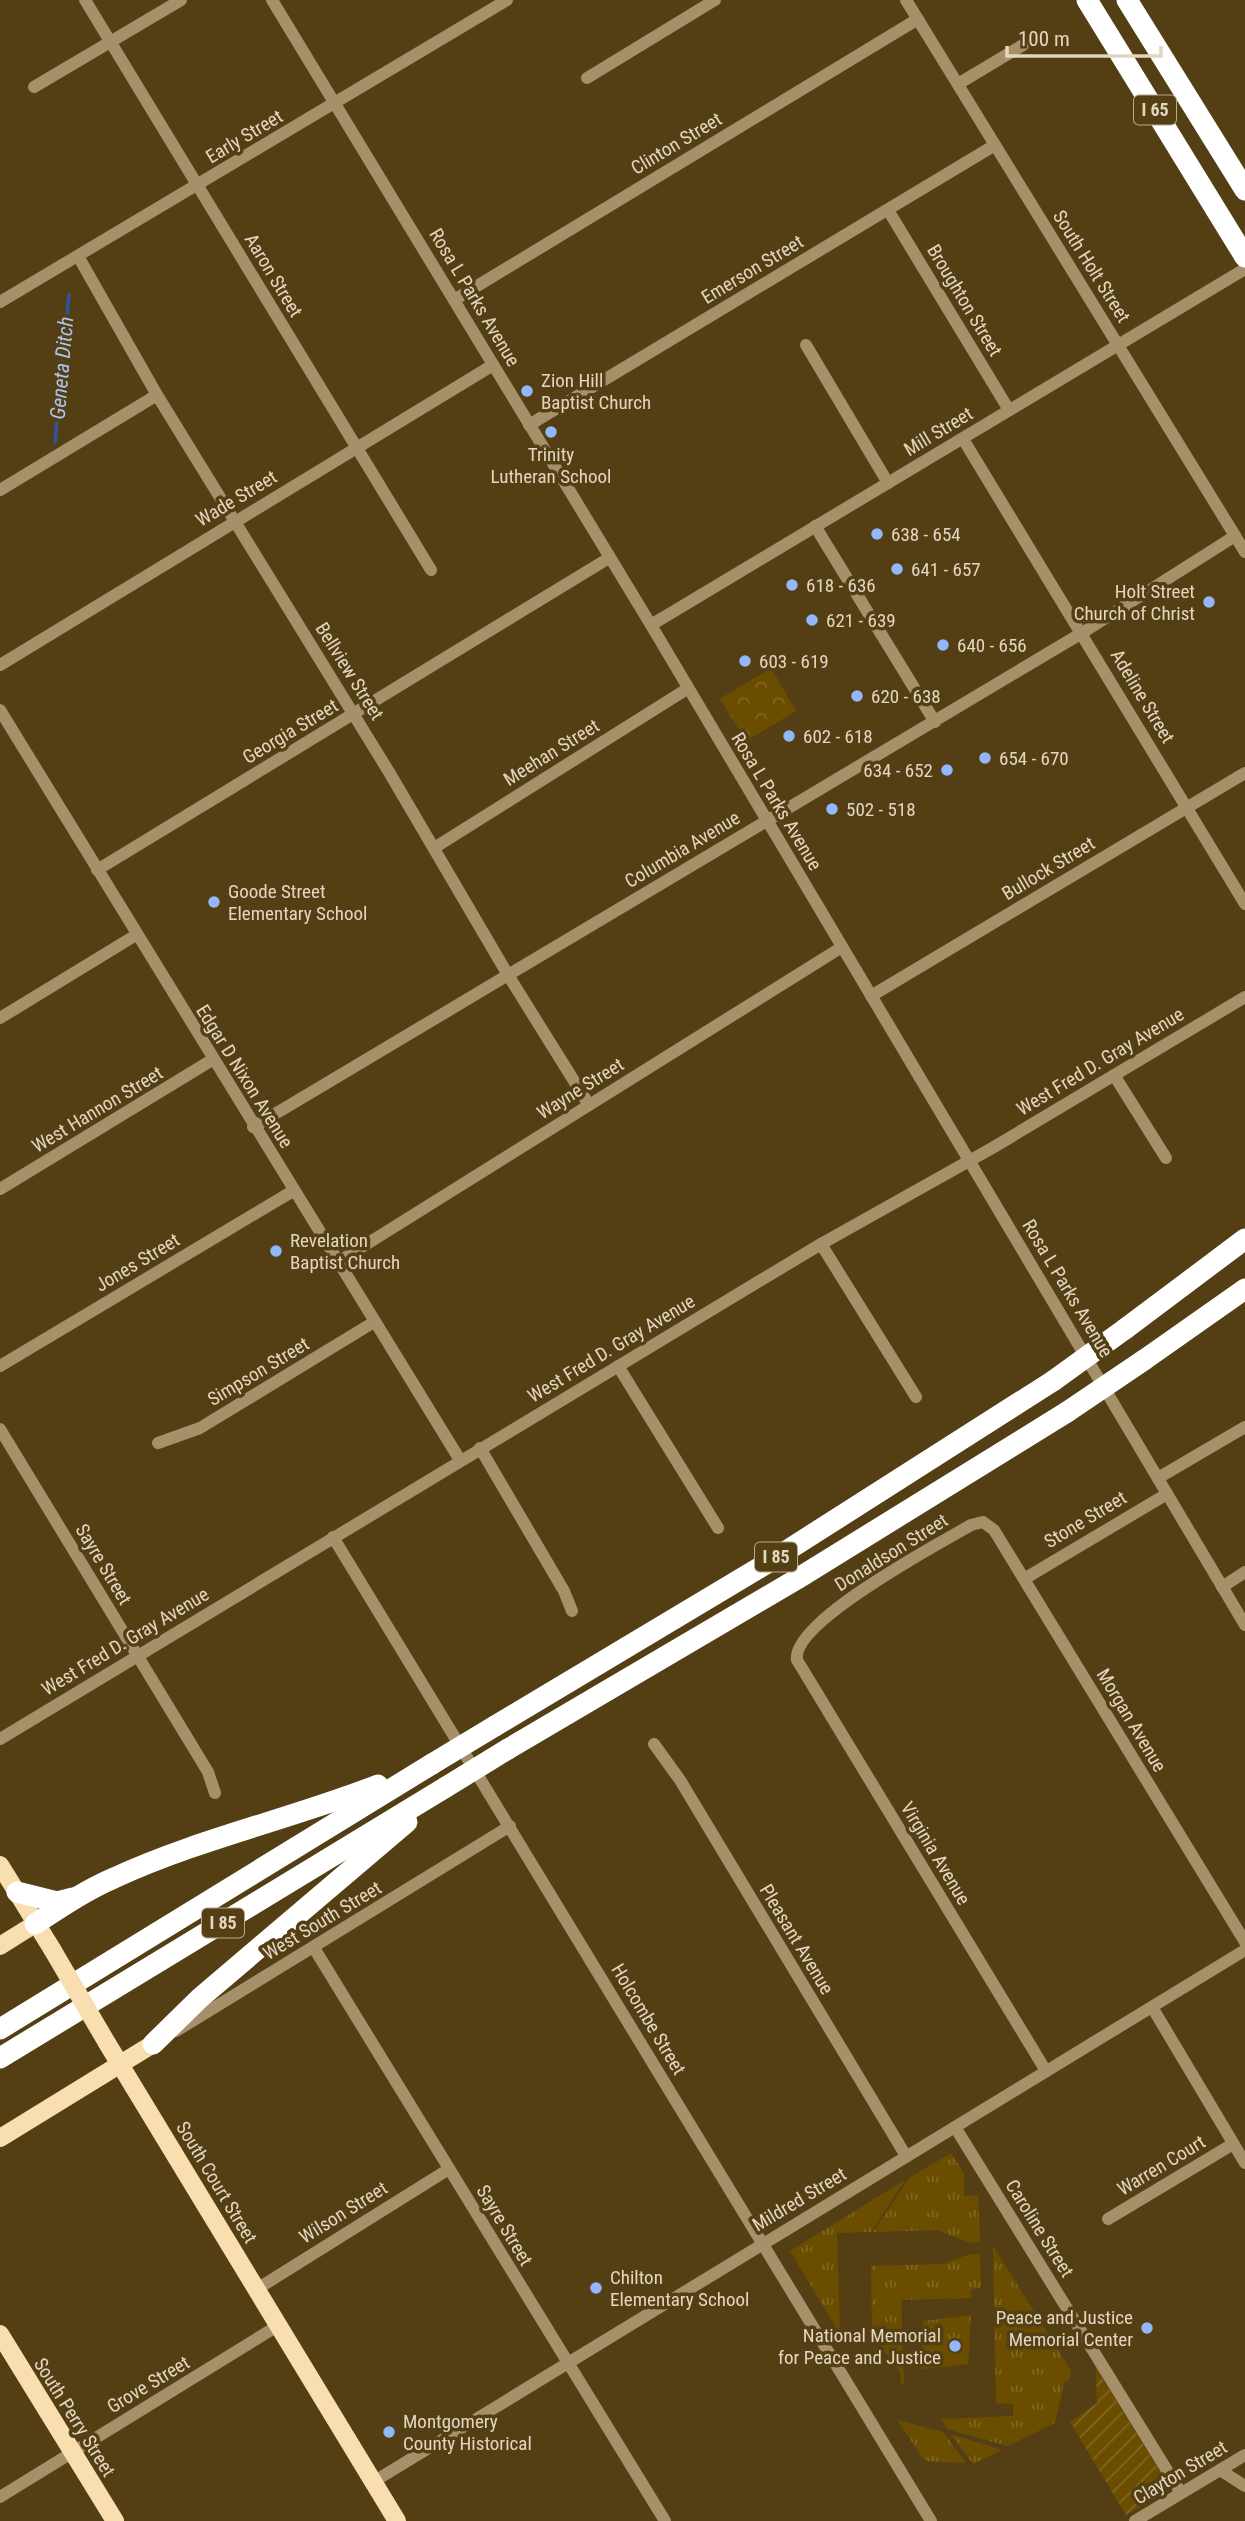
<svg xmlns="http://www.w3.org/2000/svg" width="1245" height="2521" viewBox="0 0 1245 2521" font-family="'Roboto Condensed',sans-serif">
	<style>
		.grass { fill: url(#grass-tufts) }
		.forest { fill: url(#forest-crowns) }
		.garden { fill: url(#garden-furrows) }
		.lines { fill: none; stroke-linecap: round; stroke-linejoin: round }
		.stream { stroke: #2d54a1; stroke-width: 3.5 }
		.minor { stroke: #a59069; stroke-width: 12 }
		.major { stroke: #f9dfaf; stroke-width: 18 }
		.highway { stroke: #fff; stroke-width: 21 }
		.major-bridge { stroke: #f9dfaf; stroke-width: 18 }
		.highway-bridge { stroke: #fff; stroke-width: 21 }
		.poi-dot { fill: #92b7fd; stroke: #543f14; stroke-width: 2.5 }
		.labels { text-anchor: middle; stroke-width: 7; stroke-linejoin: round; paint-order: stroke }
		.shield { fill: #543f14; stroke: #b7a98c; stroke-width: 2 }
		.shield-label { font-size: 18px; font-weight: bold; fill: #e2d6c0 }
		.street-label { font-size: 19px; fill: #e2d6c0; stroke: #543f14 }
		.poi-label { font-size: 19px; fill: #e2d6c0; stroke: #543f14; text-anchor: start }
		.water-label { font-size: 21px; font-style: italic; fill: #adc4ef; stroke: #543f14 }
	</style>
	<defs>
		<pattern id="grass-tufts" width="24" height="20" patternUnits="userSpaceOnUse" patternTransform="scale(1.75)"><rect width="24" height="20" fill="#6b4d00"/><path d="M3 7l-1-3M5 7V3M7 7l1-3M15 17l-1-3M17 17v-4M19 17l1-3" fill="none" stroke="#806623"/></pattern>
		<pattern id="forest-crowns" width="20" height="18" patternUnits="userSpaceOnUse" patternTransform="scale(1.75)"><rect width="20" height="18" fill="#6b4d00"/><path d="M2 6a3 3 0 1 1 6 0M12 15a3 3 0 1 1 6 0" fill="none" stroke="#806623"/></pattern>
		<pattern id="garden-furrows" width="10" height="10" patternUnits="userSpaceOnUse" patternTransform="scale(1.75)"><rect width="10" height="10" fill="#6b4d00"/><path d="M-1 1l2-2M0 10L10 0M9 11l2-2" fill="none" stroke="#806623"/></pattern>
	</defs>
	<rect width="100%" height="100%" fill="#543f14"/>
	<g class="grass">
		<polygon points="951,2153 964,2173 964,2196 978,2195 980,2242 970,2243 937,2230 873,2232 909,2178"/>
		<polygon points="905,2180 871,2232 837,2233 840,2334 790,2251"/>
		<polygon points="993,2246 1071,2371 1070,2379 1064,2383 1055,2423 1008,2446 947,2429 941,2419 1013,2416 1013,2404 996,2403"/>
		<polygon points="970,2254 980,2254 981,2288 971,2289 971,2298 901,2300 904,2384 901,2385 900,2372 872,2333 871,2266 943,2264"/>
		<polygon points="971,2315 968,2364 921,2369 923,2321"/>
		<polygon points="897,2420 943,2432 966,2463 925,2461"/>
		<polygon points="951,2434 1002,2450 973,2464"/>
	</g>
	<polygon class="forest" points="771,668 796,711 746,741 720,699"/>
	<polygon class="garden" points="1096,2368 1170,2488 1126,2515 1070,2422 1097,2403"/>
	<g class="lines">
		<polyline class="stream" points="55,442 69,295"/>
		<g class="minor">
			<polyline points="85,0 431,570"/>
			<polyline points="272,0 651,625 1245,1625"/>
			<polyline points="906,0 1245,552"/>
			<polyline points="587,78 715,0"/>
			<polyline points="958,84 1023,45"/>
			<polyline points="34,87 181,0"/>
			<polyline points="888,210 1009,410"/>
			<polyline points="78,256 157,395 389,772 508,975 589,1105"/>
			<polyline points="454,300 918,19"/>
			<polyline points="0,302 507,0"/>
			<polyline points="806,345 888,483"/>
			<polyline points="529,425 995,145"/>
			<polyline points="963,439 1245,904"/>
			<polyline points="0,490 157,395"/>
			<polyline points="815,526 935,722"/>
			<polyline points="651,625 1245,269"/>
			<polyline points="0,665 493,365"/>
			<polyline points="0,710 460,1460"/>
			<polyline points="434,848 687,689"/>
			<polyline points="97,870 609,558"/>
			<polyline points="871,996 1245,773"/>
			<polyline points="0,1018 136,935"/>
			<polyline points="1114,1075 1166,1158"/>
			<polyline points="253,1127 1082,633 1235,536"/>
			<polyline points="0,1189 212,1060"/>
			<polyline points="821,1244 916,1397"/>
			<polyline points="338,1262 842,947"/>
			<polyline points="0,1366 293,1191"/>
			<polyline points="618,1366 718,1528"/>
			<polyline points="0,1429 208,1772 215,1793"/>
			<polyline points="158,1443 200,1428 374,1322"/>
			<polyline points="480,1448 564,1591 572,1611"/>
			<polyline points="1158,1478 1245,1427"/>
			<polyline points="333,1537 931,2521"/>
			<polyline points="1024,1579 1167,1494"/>
			<polyline points="1222,1587 1245,1572"/>
			<polyline points="0,1739 821,1244 994,1147 1245,997"/>
			<polyline points="654,1744 680,1780 906,2156"/>
			<polyline points="314,1948 665,2521"/>
			<polyline points="1152,2007 1245,2163"/>
			<polyline points="176,2031 510,1826"/>
			<path d="M1046,2071L797,1660C791,1622 938,1544 971,1525L983,1522L994,1530L1245,1942"/>
			<polyline points="955,2127 1181,2493"/>
			<polyline points="1108,2219 1233,2144"/>
			<polyline points="257,2289 449,2169"/>
			<polyline points="1220,2470 1245,2486"/>
			<polyline points="373,2482 1245,1950"/>
			<polyline points="0,2497 279,2325"/>
			<polyline points="1135,2521 1245,2455"/>
		</g>
		<g class="major">
			<polyline points="0,1865 52,1949"/>
			<polyline points="0,1946 35,1924"/>
			<polyline points="107,2043 397,2521"/>
			<polyline points="0,2138 153,2044"/>
			<polyline points="0,2334 115,2521"/>
		</g>
		<g class="highway">
			<polyline points="1087,0 1245,257"/>
			<polyline points="1127,0 1245,190"/>
			<polyline points="1125,1329 1245,1239"/>
			<polyline points="1144,1360 1245,1289"/>
			<polyline points="495,1726 769,1562 1053,1381"/>
			<polyline points="508,1749 797,1579 1067,1412"/>
			<polyline points="17,1892 57,1902 73,1898"/>
			<path d="M35,1924C61,1907 86,1890 114,1878C198,1839 291,1819 378,1785"/>
			<polyline points="0,2029 432,1764"/>
			<polyline points="153,2044 200,1998 407,1822"/>
			<polyline points="0,2058 446,1787"/>
		</g>
		<polyline class="major-bridge" points="52,1949 107,2043"/>
		<g class="highway-bridge">
			<polyline points="1053,1381 1125,1329"/>
			<polyline points="1067,1412 1144,1360"/>
			<polyline points="432,1764 495,1726"/>
			<polyline points="446,1787 508,1749"/>
		</g>
	</g>
	<g class="poi-dot">
		<circle cx="527" cy="391" r="7"/>
		<circle cx="551" cy="432" r="7"/>
		<circle cx="877" cy="534" r="7"/>
		<circle cx="897" cy="569" r="7"/>
		<circle cx="792" cy="585" r="7"/>
		<circle cx="1209" cy="602" r="7"/>
		<circle cx="812" cy="620" r="7"/>
		<circle cx="943" cy="645" r="7"/>
		<circle cx="745" cy="661" r="7"/>
		<circle cx="857" cy="696" r="7"/>
		<circle cx="789" cy="736" r="7"/>
		<circle cx="985" cy="758" r="7"/>
		<circle cx="947" cy="770" r="7"/>
		<circle cx="832" cy="809" r="7"/>
		<circle cx="214" cy="902" r="7"/>
		<circle cx="276" cy="1251" r="7"/>
		<circle cx="596" cy="2288" r="7"/>
		<circle cx="1147" cy="2328" r="7"/>
		<circle cx="955" cy="2346" r="7"/>
		<circle cx="389" cy="2432" r="7"/>
	</g>
	<g class="labels">
		<g class="shield">
			<rect x="1134" y="95.5" width="42" height="29" rx="5"/>
			<rect x="755" y="1542.5" width="42" height="29" rx="5"/>
			<rect x="202" y="1908.5" width="42" height="29" rx="5"/>
		</g>
		<g class="shield-label">
			<text x="1155" y="116">I 65</text>
			<text x="776" y="1563">I 85</text>
			<text x="223" y="1929">I 85</text>
		</g>
		<g class="street-label">
			<text transform="translate(244 136) rotate(-31)" y="7">Early Street</text>
			<text transform="translate(676 143) rotate(-31)" y="7">Clinton Street</text>
			<text transform="translate(1092 266) rotate(58)" y="7">South Holt Street</text>
			<text transform="translate(752 269) rotate(-31)" y="7">Emerson Street</text>
			<text transform="translate(274 275) rotate(59)" y="7">Aaron Street</text>
			<text transform="translate(475 297) rotate(59)" y="7">Rosa L Parks Avenue</text>
			<text transform="translate(965 300) rotate(59)" y="7">Broughton Street</text>
			<text transform="translate(938 431) rotate(-31)" y="7">Mill Street</text>
			<text transform="translate(236 498) rotate(-31)" y="7">Wade Street</text>
			<text transform="translate(350 671) rotate(58)" y="7">Bellview Street</text>
			<text transform="translate(1143 696) rotate(59)" y="7">Adeline Street</text>
			<text transform="translate(290 731) rotate(-31)" y="7">Georgia Street</text>
			<text transform="translate(551 752) rotate(-32)" y="7">Meehan Street</text>
			<text transform="translate(777 801) rotate(59)" y="7">Rosa L Parks Avenue</text>
			<text transform="translate(682 849) rotate(-31)" y="7">Columbia Avenue</text>
			<text transform="translate(1048 868) rotate(-31)" y="7">Bullock Street</text>
			<text transform="translate(1100 1061) rotate(-31)" y="7">West Fred D. Gray Avenue</text>
			<text transform="translate(245 1076) rotate(58)" y="7">Edgar D Nixon Avenue</text>
			<text transform="translate(580 1088) rotate(-32)" y="7">Wayne Street</text>
			<text transform="translate(97 1109) rotate(-31)" y="7">West Hannon Street</text>
			<text transform="translate(137 1262) rotate(-31)" y="7">Jones Street</text>
			<text transform="translate(1068 1288) rotate(59)" y="7">Rosa L Parks Avenue</text>
			<text transform="translate(611 1348) rotate(-31)" y="7">West Fred D. Gray Avenue</text>
			<text transform="translate(258 1371) rotate(-31)" y="7">Simpson Street</text>
			<text transform="translate(1085 1519) rotate(-31)" y="7">Stone Street</text>
			<text transform="translate(891 1552) rotate(-32)" y="7">Donaldson Street</text>
			<text transform="translate(104 1564) rotate(59)" y="7">Sayre Street</text>
			<text transform="translate(125 1641) rotate(-31)" y="7">West Fred D. Gray Avenue</text>
			<text transform="translate(1132 1720) rotate(59)" y="7">Morgan Avenue</text>
			<text transform="translate(936 1853) rotate(59)" y="7">Virginia Avenue</text>
			<text transform="translate(322 1920) rotate(-31)" y="7">West South Street</text>
			<text transform="translate(797 1939) rotate(59)" y="7">Pleasant Avenue</text>
			<text transform="translate(649 2019) rotate(59)" y="7">Holcombe Street</text>
			<text transform="translate(1161 2165) rotate(-31)" y="7">Warren Court</text>
			<text transform="translate(217 2182) rotate(59)" y="7">South Court Street</text>
			<text transform="translate(799 2199) rotate(-31)" y="7">Mildred Street</text>
			<text transform="translate(343 2212) rotate(-32)" y="7">Wilson Street</text>
			<text transform="translate(505 2225) rotate(59)" y="7">Sayre Street</text>
			<text transform="translate(1040 2228) rotate(58)" y="7">Caroline Street</text>
			<text transform="translate(148 2384) rotate(-31)" y="7">Grove Street</text>
			<text transform="translate(75 2417) rotate(58)" y="7">South Perry Street</text>
			<text transform="translate(1180 2472) rotate(-31)" y="7">Clayton Street</text>
		</g>
		<g class="poi-label">
			<text x="541" y="387">Zion Hill<tspan x="541" dy="22">Baptist Church</tspan></text>
			<text x="551" y="461" text-anchor="middle">Trinity<tspan x="551" dy="22">Lutheran School</tspan></text>
			<text x="891" y="541">638 - 654</text>
			<text x="911" y="576">641 - 657</text>
			<text x="806" y="592">618 - 636</text>
			<text x="1195" y="598" text-anchor="end">Holt Street<tspan x="1195" dy="22">Church of Christ</tspan></text>
			<text x="826" y="627">621 - 639</text>
			<text x="957" y="652">640 - 656</text>
			<text x="759" y="668">603 - 619</text>
			<text x="871" y="703">620 - 638</text>
			<text x="803" y="743">602 - 618</text>
			<text x="999" y="765">654 - 670</text>
			<text x="933" y="777" text-anchor="end">634 - 652</text>
			<text x="846" y="816">502 - 518</text>
			<text x="228" y="898">Goode Street<tspan x="228" dy="22">Elementary School</tspan></text>
			<text x="290" y="1247">Revelation<tspan x="290" dy="22">Baptist Church</tspan></text>
			<text x="610" y="2284">Chilton<tspan x="610" dy="22">Elementary School</tspan></text>
			<text x="1133" y="2324" text-anchor="end">Peace and Justice<tspan x="1133" dy="22">Memorial Center</tspan></text>
			<text x="941" y="2342" text-anchor="end">National Memorial<tspan x="941" dy="22">for Peace and Justice</tspan></text>
			<text x="403" y="2428">Montgomery<tspan x="403" dy="22">County Historical</tspan></text>
		</g>
		<g class="water-label">
			<text transform="translate(62 368) rotate(-85)" y="7">Geneta Ditch</text>
		</g>
	</g>
	<path d="M1007 46v10h154v-10" fill="none" stroke="#e2d6c0" stroke-width="3.5"/>
	<text x="1018" y="46" font-size="21" fill="#e2d6c0" stroke="#543f14" stroke-width="5" paint-order="stroke">100 m</text>
</svg>
